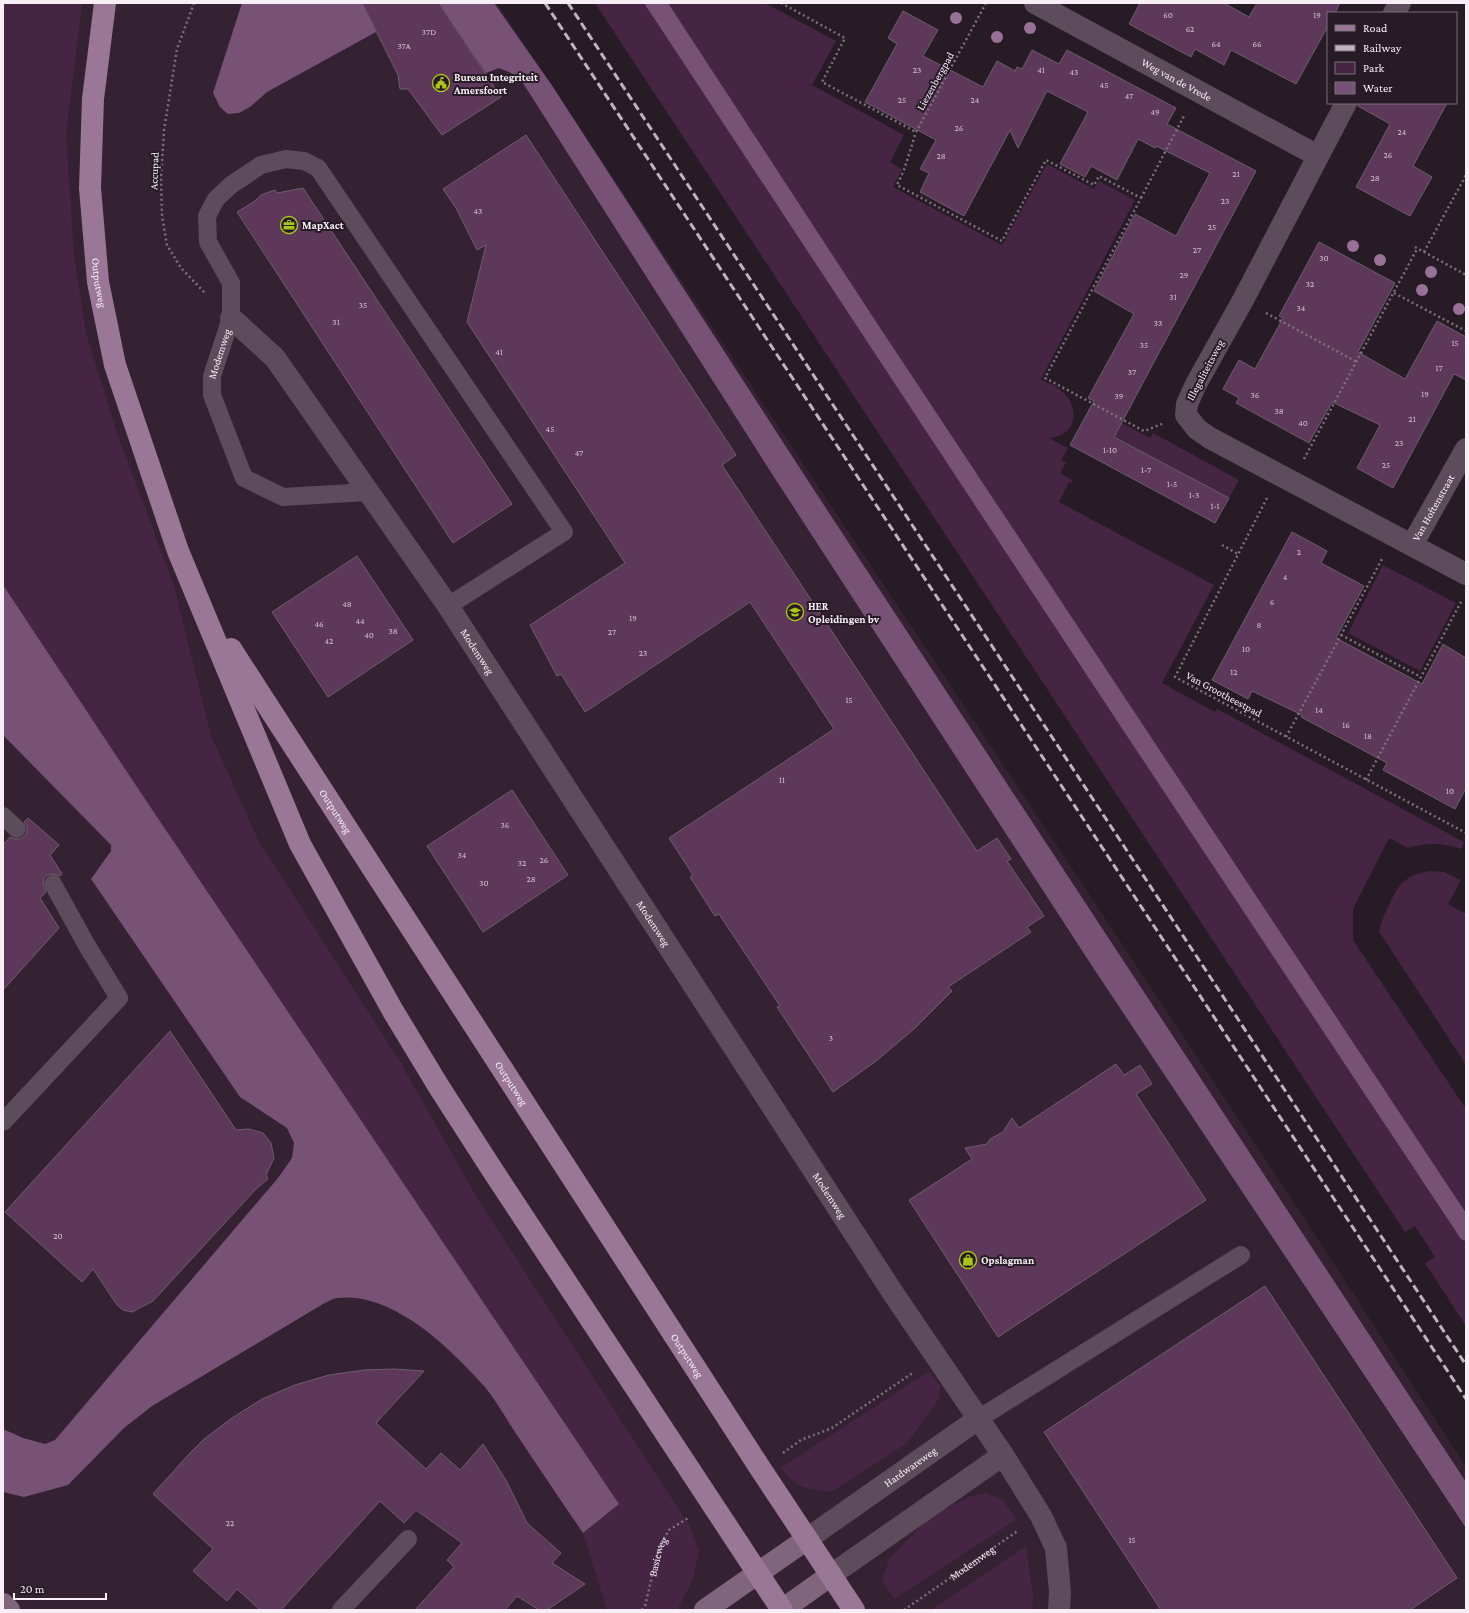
<svg xmlns="http://www.w3.org/2000/svg" width="1469" height="1613" viewBox="0 0 1469 1613" font-family="'Crimson Pro',serif">
	<style>
		.built { fill: #342232 }
		.green { fill: #462544 }
		.water { fill: #785276 }
		.building { fill: #5d385a; stroke: #6d5e6b }
		.lines { fill: none; stroke-linecap: round; stroke-linejoin: round }
		.path { stroke: #7c727b; stroke-width: 2.5; stroke-dasharray: 2 3; stroke-linecap: butt }
		.lane { stroke: #5d4c5b; stroke-width: 18 }
		.street { stroke: #5d4c5b; stroke-width: 22 }
		.secondary { stroke: #80657d; stroke-width: 22 }
		.primary { stroke: #9a7797; stroke-width: 22 }
		.rail { stroke: #bfb5be; stroke-width: 3; stroke-dasharray: 8 4; stroke-linecap: butt }
		.tree { fill: #997196 }
		.labels { text-anchor: middle; stroke-width: 4; stroke-linejoin: round; paint-order: stroke }
		.number-label { font-size: 9px; fill: #d0c0cf }
		.poi-label { font-size: 11px; font-weight: bold; fill: #f7eef6; stroke: #271b26; text-anchor: start }
		.street-label { font-size: 11px; fill: #f7eef6; stroke: #271b26 }
	</style>
	<rect width="100%" height="100%" fill="#271b26"/>
	<polygon class="built" points="3,3 497,3 1299,1210 1466,1467 1466,1610 3,1610"/>
	<g class="green">
		<polygon points="3,3 82,3 66,136 74,256 86,333 117,433 174,586 211,735 258,840 399,1060 479,1201 690,1527 699,1551 693,1579 677,1610 607,1610 583,1533 619,1504 147,802 3,585"/>
		<polygon points="595,3 644,3 1119,724 1461,1238 1466,1241 1466,1326 1425,1263 1435,1257 1415,1226 1405,1232"/>
		<path d="M668,3H765L836,41L812,85L904,135L890,162L902,169L893,187L1002,245L1047,164L1094,189L1099,181L1135,200L1041,379C1047,383 1055,385 1060,390C1081,406 1078,436 1049,438L1068,448L1061,460L1066,463L1060,473L1073,481L1072,483L1069,482L1059,502L1214,585L1162,683L1215,712L1217,709L1464,842L1461,849C1442,843 1428,842 1408,848L1389,838L1353,909V940L1466,1109V1213L873,317Z"/>
		<polygon points="1090,406 1150,438 1153,433 1239,480 1229,498 1084,420"/>
		<polygon points="1383,565 1456,603 1420,671 1348,633"/>
		<path d="M1430,871L1444,872L1461,880L1448,904L1466,914V1065L1379,931C1381,922 1385,913 1389,905C1399,883 1406,875 1430,871Z"/>
		<path d="M929,1371L941,1387L937,1402L906,1444L831,1492C809,1488 795,1489 781,1468Z"/>
		<polygon points="985,1493 1003,1500 1016,1520 894,1599 882,1580 890,1558 931,1516 969,1497"/>
		<polygon points="1026,1546 1033,1597 1032,1610 931,1610"/>
	</g>
	<g class="water">
		<polygon points="242,3 364,3 376,32 267,92 250,107 239,113 228,114 220,107 213,93"/>
		<polygon points="439,3 494,3 551,84 814,490 1466,1482 1466,1528 1094,969 774,477 521,80 511,73 499,68 486,73"/>
		<polygon points="644,3 668,3 873,317 1466,1213 1466,1241 1461,1239 1119,724"/>
		<path d="M3,585L147,802L619,1504L583,1533C561,1501 539,1468 517,1435C507,1420 497,1402 485,1387C451,1349 393,1291 337,1298C332,1299 327,1302 323,1304L152,1406L124,1428L68,1485L24,1497L3,1492V1429L23,1438L45,1444L55,1440L278,1178L292,1158L294,1143L287,1128L240,1097L91,879L111,851V845L3,735Z"/>
	</g>
	<g class="building">
		<polygon points="362,3 439,3 501,97 442,135 408,89 400,89 398,75"/>
		<polygon points="1140,3 1224,3 1249,17 1257,3 1340,3 1335,13 1328,13 1328,26 1296,84 1231,50 1224,65 1195,49 1191,57 1129,24"/>
		<polygon points="903,11 938,30 923,56 983,87 997,61 1015,71 1017,67 1022,69 1032,50 1059,64 1067,50 1176,108 1167,124 1256,171 1114,437 1229,498 1215,523 1070,445 1094,401 1088,398 1134,314 1094,291 1135,214 1176,236 1210,173 1156,146 1155,148 1138,139 1117,180 1091,166 1085,177 1060,164 1088,112 1047,91 1018,148 1010,130 964,216 920,192 929,173 920,169 936,140 865,102 897,44 888,38"/>
		<polygon points="1358,103 1447,103 1413,166 1432,177 1410,216 1356,187 1390,124 1358,106"/>
		<polygon points="526,135 736,455 722,465 977,851 997,838 1011,859 1007,861 1044,916 1027,927 1031,932 948,987 952,991 914,1029 876,1061 833,1092 777,1007 780,1006 719,914 715,916 690,877 693,875 669,838 834,729 750,602 585,712 561,674 557,676 530,625 625,563 467,322 486,245 477,250 456,208 443,189"/>
		<polygon points="303,188 512,504 453,543 237,212 255,201 261,195 275,190 277,193"/>
		<polygon points="1319,242 1395,283 1358,352 1405,379 1437,321 1466,337 1466,380 1454,374 1393,488 1357,468 1380,425 1332,402 1309,443 1236,403 1239,398 1223,389 1239,360 1255,369 1283,318 1279,316"/>
		<polygon points="1292,532 1327,551 1321,563 1364,586 1336,638 1422,684 1443,644 1466,658 1466,788 1455,809 1383,770 1387,763 1301,717 1302,715 1252,691 1248,699 1212,680"/>
		<polygon points="357,556 413,640 328,697 272,612"/>
		<polygon points="512,790 568,875 483,932 427,846"/>
		<polygon points="28,818 59,845 50,855 62,874 60,876 53,874 48,875 44,878 43,884 46,892 40,898 59,928 3,990 3,845 10,837 15,839 20,839 25,836 27,832 27,826 24,822"/>
		<polygon points="170,1031 236,1130 249,1129 263,1133 271,1143 274,1158 266,1175 268,1179 256,1189 153,1301 132,1312 123,1310 117,1305 93,1269 82,1282 5,1212"/>
		<polygon points="1116,1064 1124,1075 1140,1065 1152,1084 1136,1094 1206,1200 998,1337 909,1200 972,1159 965,1148 987,1144 990,1139 1003,1132 1012,1118 1019,1128"/>
		<polygon points="1265,1286 1457,1578 1410,1610 1161,1610 1044,1432"/>
		<polygon points="394,1369 424,1371 376,1423 426,1469 441,1453 460,1470 483,1444 507,1482 527,1523 561,1553 552,1563 585,1584 547,1610 539,1610 517,1596 505,1610 415,1610 454,1567 447,1560 462,1543 416,1510 404,1523 380,1501 281,1610 260,1610 237,1589 227,1601 193,1571 213,1549 153,1494 190,1453 204,1439 232,1418 262,1399 295,1385 329,1375 364,1370"/>
	</g>
	<g class="lines">
		<g class="path">
			<polyline points="194,3 177,49 164,130 161,179 162,216 167,245 181,268 206,294"/>
			<polyline points="781,3 845,38 822,82 916,132"/>
			<polyline points="986,3 916,132 904,170 897,185 1002,241 1046,160 1094,185 1099,176 1141,198 1045,378 1144,431 1162,424"/>
			<polyline points="1141,198 1185,114"/>
			<polyline points="1415,247 1466,275"/>
			<polyline points="1424,252 1466,175"/>
			<polyline points="1394,293 1466,331"/>
			<polyline points="1266,313 1357,362"/>
			<polyline points="1304,459 1417,249"/>
			<polyline points="1267,498 1175,677 1466,833"/>
			<polyline points="1222,545 1238,554"/>
			<polyline points="1341,635 1421,677"/>
			<polyline points="1286,737 1382,559"/>
			<polyline points="1366,780 1462,600"/>
			<polyline points="783,1453 801,1440 832,1428 914,1372"/>
			<path id="s1" d="M642,1610L645,1606L659,1547L669,1530L688,1518"/>
			<path id="s2" d="M904,1610L1019,1530"/>
		</g>
		<g class="lane">
			<path id="s3" d="M368,492L283,497L244,478L212,395V376L231,318V283L208,242L207,216L216,199L231,185L261,165L286,159L304,161L318,168L564,532L448,606"/>
			<polyline points="3,816 17,829"/>
			<polyline points="3,1122 119,998 86,944 53,884"/>
			<polyline points="978,1419 1241,1255"/>
			<polyline points="341,1610 408,1539"/>
		</g>
		<g class="street">
			<path id="s4" d="M1035,3L1318,156"/>
			<polyline points="1394,13 1400,3"/>
			<polyline points="1346,103 1243,300 1196,384 1187,404 1186,415 1197,429 1210,438 1466,574"/>
			<path id="s5" d="M231,318L275,358L448,606L893,1293L1003,1455L1041,1516L1056,1548L1060,1592L1059,1610"/>
			<path id="s6" d="M1412,545L1466,449"/>
			<path id="s7" d="M807,1539L978,1419"/>
			<polyline points="831,1575 1003,1455"/>
		</g>
		<g class="secondary">
			<polyline points="3,1604 9,1610"/>
			<polyline points="705,1610 807,1539"/>
			<polyline points="782,1610 831,1575"/>
		</g>
		<g class="primary">
			<path id="s8" d="M105,3L93,99L90,188L98,282L115,365L178,551L300,844L393,1011L439,1087L493,1171L782,1610"/>
			<path id="s9" d="M231,649L760,1468L854,1610"/>
		</g>
		<g class="rail">
			<polyline points="545,3 1466,1399"/>
			<polyline points="568,3 1466,1365"/>
		</g>
	</g>
	<g class="tree">
		<circle cx="956" cy="18" r="6"/>
		<circle cx="1030" cy="28" r="6"/>
		<circle cx="997" cy="37" r="6"/>
		<circle cx="1353" cy="246" r="6"/>
		<circle cx="1380" cy="260" r="6"/>
		<circle cx="1431" cy="272" r="6"/>
		<circle cx="1422" cy="290" r="6"/>
		<circle cx="1459" cy="309" r="6"/>
	</g>
	<defs>
		<g id="civic-ring" transform="scale(0.9)"><circle r="9.5" fill="#271b26" stroke="#abc614" stroke-width="1.5"/><path d="M-.6-6.5H3V-4.5H.6V-3L4-1V1h2V6H-6V1h2V-1L-.6-3ZM-1.2 2.5V6h2.4V2.5Z" fill="#abc614"/></g>
		<g id="office-ring" transform="scale(0.9)"><circle r="9.5" fill="#271b26" stroke="#abc614" stroke-width="1.5"/><path d="M-6-3h4V-5.5h4V-3h4V5H-6ZM-1-4.5V-3h2v-1.5ZM-6 0V1H6V0Z" fill="#abc614"/></g>
		<g id="school-ring" transform="scale(0.9)"><circle r="9.5" fill="#271b26" stroke="#abc614" stroke-width="1.5"/><path d="M0-5L7-2L0 1L-7-2ZM-4 1L0 2.5L4 1V4Q0 6-4 4Z" fill="#abc614"/></g>
		<g id="shop-ring" transform="scale(0.9)"><circle r="9.5" fill="#271b26" stroke="#abc614" stroke-width="1.5"/><path d="M-5-2.5h2.3a2.7 3.5 0 0 1 5.4 0H5L5.5 6h-11ZM-1.5-2.5h3a1.5 2.3 0 0 0-3 0Z" fill="#abc614"/></g>
	</defs>
	<g fill-rule="evenodd">
		<use href="#civic-ring" x="441" y="83"/>
		<use href="#office-ring" x="289" y="225"/>
		<use href="#school-ring" x="795" y="612"/>
		<use href="#shop-ring" x="968" y="1260"/>
	</g>
	<g class="labels">
		<g class="number-label">
			<text x="1168" y="18">60</text>
			<text x="1317" y="18">19</text>
			<text x="1190" y="32">62</text>
			<text x="429" y="35">37D</text>
			<text x="1216" y="47">64</text>
			<text x="1257" y="47">66</text>
			<text x="404" y="49">37A</text>
			<text x="917" y="73">23</text>
			<text x="1041" y="73">41</text>
			<text x="1074" y="75">43</text>
			<text x="1104" y="88">45</text>
			<text x="1129" y="99">47</text>
			<text x="902" y="103">25</text>
			<text x="975" y="103">24</text>
			<text x="1155" y="115">49</text>
			<text x="959" y="131">26</text>
			<text x="1402" y="135">24</text>
			<text x="1388" y="158">26</text>
			<text x="941" y="159">28</text>
			<text x="1236" y="177">21</text>
			<text x="1375" y="181">28</text>
			<text x="1225" y="204">23</text>
			<text x="478" y="214">43</text>
			<text x="1212" y="230">25</text>
			<text x="1197" y="253">27</text>
			<text x="1324" y="261">30</text>
			<text x="1184" y="278">29</text>
			<text x="1310" y="287">32</text>
			<text x="1173" y="300">31</text>
			<text x="363" y="308">35</text>
			<text x="1301" y="311">34</text>
			<text x="336" y="325">31</text>
			<text x="1158" y="326">33</text>
			<text x="1455" y="346">15</text>
			<text x="1144" y="348">35</text>
			<text x="499" y="355">41</text>
			<text x="1439" y="371">17</text>
			<text x="1132" y="375">37</text>
			<text x="1425" y="397">19</text>
			<text x="1255" y="398">36</text>
			<text x="1119" y="399">39</text>
			<text x="1279" y="414">38</text>
			<text x="1412" y="422">21</text>
			<text x="1303" y="426">40</text>
			<text x="550" y="432">45</text>
			<text x="1399" y="446">23</text>
			<text x="1110" y="453">1-10</text>
			<text x="579" y="456">47</text>
			<text x="1386" y="468">25</text>
			<text x="1146" y="473">1-7</text>
			<text x="1172" y="487">1-5</text>
			<text x="1194" y="498">1-3</text>
			<text x="1215" y="509">1-1</text>
			<text x="1299" y="555">2</text>
			<text x="1285" y="580">4</text>
			<text x="1272" y="605">6</text>
			<text x="347" y="607">48</text>
			<text x="633" y="621">19</text>
			<text x="360" y="624">44</text>
			<text x="319" y="627">46</text>
			<text x="1259" y="628">8</text>
			<text x="393" y="634">38</text>
			<text x="612" y="635">27</text>
			<text x="369" y="638">40</text>
			<text x="329" y="644">42</text>
			<text x="1246" y="652">10</text>
			<text x="643" y="656">23</text>
			<text x="1234" y="675">12</text>
			<text x="849" y="703">15</text>
			<text x="1319" y="713">14</text>
			<text x="1346" y="728">16</text>
			<text x="1368" y="739">18</text>
			<text x="782" y="783">11</text>
			<text x="1450" y="794">10</text>
			<text x="505" y="828">36</text>
			<text x="462" y="858">34</text>
			<text x="544" y="863">26</text>
			<text x="522" y="866">32</text>
			<text x="531" y="882">28</text>
			<text x="484" y="886">30</text>
			<text x="831" y="1041">3</text>
			<text x="58" y="1239">20</text>
			<text x="230" y="1526">22</text>
			<text x="1132" y="1543">15</text>
		</g>
		<g class="poi-label">
			<text x="454" y="81">Bureau Integriteit<tspan x="454" dy="13">Amersfoort</tspan></text>
			<text x="302" y="229">MapXact</text>
			<text x="808" y="610">HER<tspan x="808" dy="13">Opleidingen bv</tspan></text>
			<text x="981" y="1264">Opslagman</text>
		</g>
		<g class="street-label">
			<text dy="4" stroke="none"><textPath href="#s4" startOffset="161">Weg van de Vrede</textPath></text>
			<text transform="translate(935 81) rotate(-61)" y="4">Liezenbergpad</text>
			<text transform="translate(154 171) rotate(-88)" y="4">Accupad</text>
			<text dy="4" stroke="none"><textPath href="#s8" startOffset="281">Outputweg</textPath></text>
			<text dy="4" stroke="none"><textPath href="#s3" startOffset="260">Modemweg</textPath></text>
			<text transform="translate(1205 370) rotate(-62)" y="4">Illegaliteitsweg</text>
			<text dy="4" stroke="none"><textPath href="#s6" startOffset="43">Van Hoftenstraat</textPath></text>
			<text dy="4" stroke="none"><textPath href="#s5" startOffset="416">Modemweg</textPath></text>
			<text transform="translate(1224 694) rotate(28)" y="4">Van Grootheestpad</text>
			<text dy="4" stroke="none"><textPath href="#s9" startOffset="193">Outputweg</textPath></text>
			<text dy="4" stroke="none"><textPath href="#s5" startOffset="740">Modemweg</textPath></text>
			<text dy="4" stroke="none"><textPath href="#s9" startOffset="517">Outputweg</textPath></text>
			<text dy="4" stroke="none"><textPath href="#s5" startOffset="1064">Modemweg</textPath></text>
			<text dy="4" stroke="none"><textPath href="#s9" startOffset="841">Outputweg</textPath></text>
			<text dy="4" stroke="none"><textPath href="#s7" startOffset="126">Hardwareweg</textPath></text>
			<text dy="4" stroke="none"><textPath href="#s1" startOffset="56">Basicweg</textPath></text>
			<text dy="4" stroke="none"><textPath href="#s2" startOffset="83">Modemweg</textPath></text>
		</g>
	</g>
	<rect width="1469" height="1613" fill="none" stroke="#f7eef6" stroke-width="8"/>
	<rect x="1327" y="12" width="130" height="92" fill="#271b26" stroke="#7a6f79"/>
	<rect x="1335" y="25" width="20" height="6" fill="#9a7797" stroke="#7a6f79"/>
	<text x="1363" y="32" font-size="12" fill="#f7eef6">Road</text>
	<rect x="1335" y="45" width="20" height="6" fill="#bfb5be" stroke="#7a6f79"/>
	<text x="1363" y="52" font-size="12" fill="#f7eef6">Railway</text>
	<rect x="1335" y="62" width="20" height="12" fill="#462544" stroke="#7a6f79"/>
	<text x="1363" y="72" font-size="12" fill="#f7eef6">Park</text>
	<rect x="1335" y="82" width="20" height="12" fill="#785276" stroke="#7a6f79"/>
	<text x="1363" y="92" font-size="12" fill="#f7eef6">Water</text>
	<path d="M14 1593v6h92v-6" fill="none" stroke="#f7eef6" stroke-width="2"/>
	<text x="20" y="1593" font-size="12" fill="#f7eef6" stroke="#271b26" stroke-width="3" paint-order="stroke">20 m</text>
</svg>
